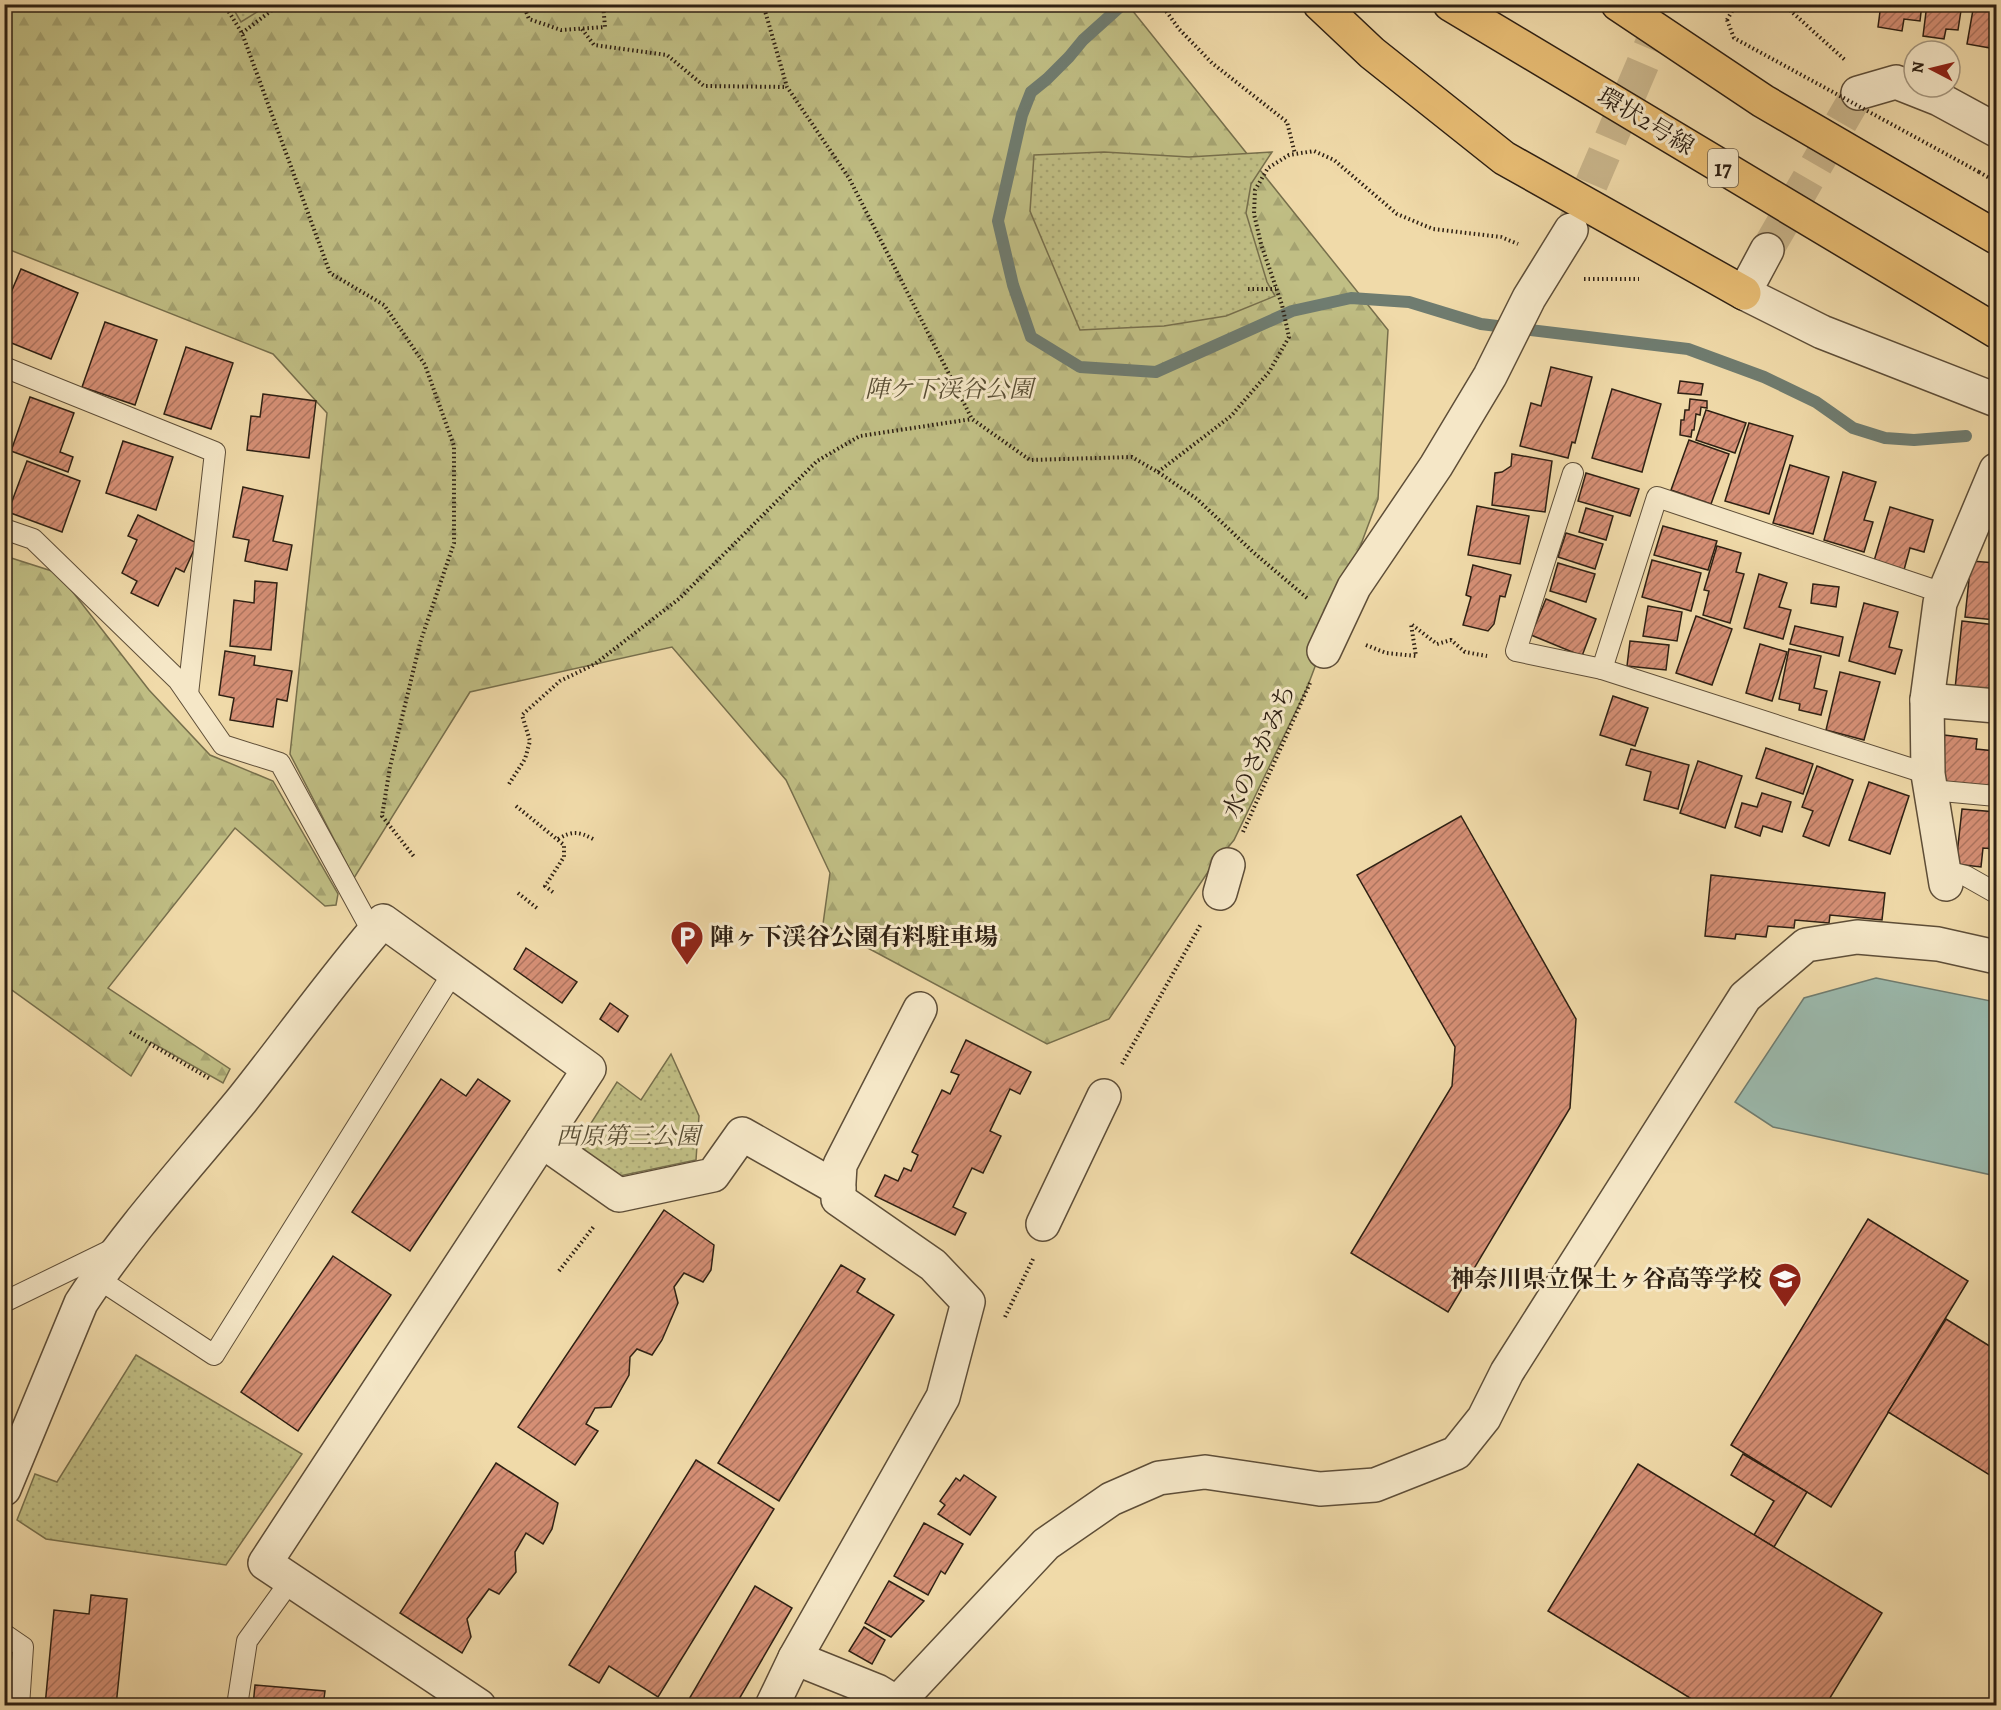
<svg xmlns="http://www.w3.org/2000/svg" width="2001" height="1710" viewBox="0 0 2001 1710" font-family="Alegreya,'Noto Serif JP',serif">
	<style>
		.forest { fill: url(#forest-firs); stroke: #776f4c; stroke-width: 1.5 }
		.park { fill: url(#park-dots); stroke: #776f4c; stroke-width: 1.5 }
		.water { fill: #9bbaae; stroke: #6f7c70; stroke-width: 1.5 }
		.lines { fill: none; stroke-linecap: round; stroke-linejoin: round }
		.stream { stroke: #6f7c70; stroke-width: 12 }
		.building { fill: url(#building-hatch); stroke: #2e2013; stroke-width: 1.5 }
		.street-tunnel { stroke: #c9b58b; stroke-width: 33; stroke-dasharray: 33 16; stroke-linecap: butt }
		.lane-casing { stroke: #5e4e38; stroke-width: 22 }
		.street-casing { stroke: #5e4e38; stroke-width: 36 }
		.primary-casing { stroke: #2e2013; stroke-width: 36 }
		.path { stroke: #2e2013; stroke-width: 4; stroke-dasharray: 1.5 3; stroke-linecap: butt }
		.lane { stroke: #f5e7c7; stroke-width: 20 }
		.street { stroke: #f5e7c7; stroke-width: 33 }
		.primary { stroke: #e8bd74; stroke-width: 33 }
		.path-bridge { stroke: #2e2013; stroke-width: 4; stroke-dasharray: 1.5 3; stroke-linecap: butt }
		.labels { text-anchor: middle; stroke-width: 6; stroke-linejoin: round; paint-order: stroke }
		.shield { fill: #f5e7c7; stroke: #6a5c49; stroke-width: 1.5 }
		.shield-label { font-size: 22px; font-weight: bold; fill: #2e2013 }
		.street-label { font-size: 24px; fill: #2e2013; stroke: #f5e7c7 }
		.park-label { font-size: 24px; font-style: italic; fill: #5a4f35; stroke: #f5e7c7 }
		.poi-label { font-size: 24px; font-weight: bold; fill: #2e2013; stroke: #f5e7c7; text-anchor: start }
	</style>
	<defs>
		<pattern id="forest-firs" width="22" height="20" patternUnits="userSpaceOnUse" patternTransform="scale(1.5)"><rect width="22" height="20" fill="#c0be84"/><path d="M5 1l3.5 6h-7zM16 11l3.5 6h-7z" fill="#a5a371"/></pattern>
		<pattern id="park-dots" width="8" height="8" patternUnits="userSpaceOnUse" patternTransform="scale(1.5)"><rect width="8" height="8" fill="#c0be84"/><path d="M2 2h.1M6 6h.1" fill="none" stroke="#a5a371" stroke-width="1.8" stroke-linecap="round"/></pattern>
		<pattern id="building-hatch" width="6" height="6" patternUnits="userSpaceOnUse" patternTransform="scale(1.5)"><rect width="6" height="6" fill="#d58f75"/><path d="M-1 1l2-2M0 6l6-6M5 7l2-2" fill="none" stroke="#ad745f"/></pattern>
	</defs>
	<rect width="100%" height="100%" fill="#f0daa9"/>
	<filter id="stains"><feTurbulence type="fractalNoise" baseFrequency=".00333" numOctaves="4"/><feColorMatrix values="0 0 0 0 .2 0 0 0 0 .09 0 0 0 0 .02 0 0 0 .5 -.17"/></filter>
	<radialGradient id="worn" r=".72"><stop offset=".6" stop-color="#630" stop-opacity="0"/><stop offset="1" stop-color="#630" stop-opacity=".3"/></radialGradient>
	<g class="forest">
		<polygon points="4,5 1128,5 1388,330 1378,499 1307,688 1234,840 1210,869 1109,1019 1047,1044 823,924 830,873 786,780 672,647 470,692 354,878 290,754 327,413 273,354 5,248"/>
		<polygon points="5,556 58,573 149,690 210,755 273,781 338,894 336,905 325,906 235,828 108,988 230,1069 223,1083 151,1042 131,1076 5,985"/>
	</g>
	<g class="park">
		<polygon points="231,5 268,5 241,22"/>
		<polygon points="1104,152 1189,157 1272,152 1251,184 1246,213 1267,282 1275,296 1226,316 1164,326 1080,330 1030,211 1034,155"/>
		<polygon points="671,1054 699,1116 696,1160 610,1178 574,1150 617,1082 641,1100"/>
		<polygon points="136,1355 302,1454 226,1565 46,1539 17,1520 35,1474 57,1482"/>
	</g>
	<polygon class="water" points="1876,978 1996,1002 1996,1176 1773,1127 1735,1102 1804,998"/>
	<g class="lines">
		<polyline class="stream" points="1123,4 1083,40 1069,57 1047,79 1031,92 1022,115 998,221 1013,285 1031,337 1080,367 1156,372 1292,311 1351,298 1409,302 1481,324 1688,349 1764,377 1816,402 1853,428 1885,438 1914,440 1966,436"/>
	</g>
	<g class="building">
		<polygon points="1881,4 1922,4 1920,21 1904,19 1902,31 1878,27"/>
		<polygon points="1927,4 1962,4 1958,30 1946,29 1944,39 1923,36"/>
		<polygon points="1974,4 1996,4 1996,49 1967,44"/>
		<polygon points="21,269 78,293 51,359 4,340 4,309"/>
		<polygon points="105,322 157,340 135,405 82,387"/>
		<polygon points="186,347 233,363 211,429 164,414"/>
		<polygon points="1551,367 1592,377 1575,443 1572,442 1568,458 1520,446 1531,403 1541,406"/>
		<polygon points="1680,381 1703,384 1701,395 1678,393"/>
		<polygon points="1612,389 1661,404 1642,472 1592,458"/>
		<polygon points="263,394 316,401 309,458 247,450 251,416 260,417"/>
		<polygon points="30,397 74,413 60,452 73,457 68,472 11,451"/>
		<polygon points="1690,399 1707,401 1707,408 1701,407 1700,415 1696,414 1694,430 1692,430 1691,437 1680,435 1681,420 1684,420 1685,410 1689,410"/>
		<polygon points="1706,410 1746,423 1735,453 1696,440"/>
		<polygon points="1749,423 1793,436 1769,514 1725,501"/>
		<polygon points="1689,440 1729,454 1711,504 1671,490"/>
		<polygon points="123,441 173,457 156,510 106,493"/>
		<polygon points="1512,454 1552,461 1545,512 1492,505 1495,473 1502,472 1511,466"/>
		<polygon points="27,461 80,481 62,532 8,512"/>
		<polygon points="1790,465 1829,477 1813,534 1773,523"/>
		<polygon points="1843,472 1876,482 1864,520 1873,522 1864,552 1824,540"/>
		<polygon points="1586,473 1639,489 1630,516 1578,501"/>
		<polygon points="243,487 283,496 273,541 292,545 287,570 245,561 249,540 233,537"/>
		<polygon points="1477,506 1529,516 1520,564 1468,555"/>
		<polygon points="1890,507 1933,520 1924,552 1910,548 1904,570 1874,561"/>
		<polygon points="1586,508 1613,516 1606,540 1579,532"/>
		<polygon points="138,515 197,543 184,572 176,568 158,606 131,593 137,581 122,573 137,540 128,536"/>
		<polygon points="1663,526 1717,541 1708,570 1654,555"/>
		<polygon points="1566,533 1603,544 1595,569 1558,557"/>
		<polygon points="1717,546 1741,553 1736,572 1744,574 1730,623 1703,615 1709,591 1704,590"/>
		<polygon points="1652,560 1701,573 1691,611 1642,597"/>
		<polygon points="1971,561 1996,563 1996,620 1965,617"/>
		<polygon points="1558,563 1595,574 1586,602 1550,591"/>
		<polygon points="1473,565 1511,575 1505,597 1500,596 1494,624 1488,631 1463,625 1471,597 1466,595"/>
		<polygon points="1759,574 1787,583 1779,607 1791,610 1783,639 1744,628"/>
		<polygon points="255,581 277,583 271,650 230,646 234,600 254,603"/>
		<polygon points="1813,584 1839,587 1836,607 1811,603"/>
		<polygon points="1546,599 1596,619 1582,656 1531,635"/>
		<polygon points="1864,603 1898,612 1889,647 1902,650 1895,674 1849,661"/>
		<polygon points="1648,606 1682,612 1677,641 1643,636"/>
		<polygon points="1696,616 1732,629 1712,685 1676,673"/>
		<polygon points="1962,621 1996,625 1996,694 1955,689"/>
		<polygon points="1795,626 1843,637 1839,656 1790,644"/>
		<polygon points="1630,641 1669,645 1666,670 1627,666"/>
		<polygon points="1760,644 1787,652 1772,701 1746,693"/>
		<polygon points="1789,649 1821,656 1814,688 1827,691 1821,715 1799,710 1800,704 1779,699"/>
		<polygon points="225,651 255,656 254,665 292,671 287,701 277,699 273,727 230,720 234,698 219,695"/>
		<polygon points="1840,672 1880,682 1864,740 1826,730"/>
		<polygon points="1613,696 1648,708 1635,746 1600,735"/>
		<polygon points="1944,735 1977,739 1976,749 1995,751 1990,788 1938,781"/>
		<polygon points="1766,748 1813,764 1803,794 1756,778"/>
		<polygon points="1631,749 1689,765 1678,809 1644,800 1651,772 1626,765"/>
		<polygon points="1698,761 1742,776 1725,828 1680,813"/>
		<polygon points="1817,766 1853,780 1829,846 1803,836 1813,811 1802,807"/>
		<polygon points="1869,782 1909,796 1890,854 1849,840"/>
		<polygon points="1762,793 1791,802 1782,832 1763,826 1760,836 1735,827 1742,803 1757,807"/>
		<polygon points="1962,809 1996,812 1996,849 1983,848 1981,867 1956,864"/>
		<polygon points="1461,816 1576,1019 1570,1108 1448,1312 1351,1253 1452,1086 1455,1047 1357,875"/>
		<polygon points="1711,875 1885,893 1882,920 1830,915 1829,923 1795,920 1794,928 1768,926 1766,937 1736,934 1735,939 1705,936"/>
		<polygon points="526,948 577,982 562,1003 514,969"/>
		<polygon points="610,1003 628,1016 618,1032 600,1019"/>
		<polygon points="966,1040 1031,1072 1020,1094 1010,1089 990,1131 1001,1136 983,1173 972,1168 953,1207 966,1213 955,1235 875,1196 885,1175 898,1181 904,1168 911,1171 918,1155 912,1152 942,1090 950,1094 959,1075 951,1072"/>
		<polygon points="441,1079 466,1096 478,1079 510,1101 410,1251 352,1212"/>
		<polygon points="664,1210 714,1245 711,1270 703,1282 684,1273 674,1287 678,1303 662,1340 652,1355 637,1349 630,1357 629,1375 611,1407 595,1408 586,1424 598,1431 575,1465 518,1427"/>
		<polygon points="1868,1219 1968,1281 1831,1507 1731,1445"/>
		<polygon points="333,1256 391,1295 298,1431 241,1392"/>
		<polygon points="841,1265 865,1279 857,1292 894,1315 779,1501 718,1463"/>
		<polygon points="1946,1319 1996,1350 1996,1479 1888,1412"/>
		<polygon points="1743,1454 1807,1492 1774,1547 1754,1535 1774,1501 1731,1475"/>
		<polygon points="696,1460 774,1509 658,1697 609,1666 599,1683 569,1665"/>
		<polygon points="496,1463 558,1503 552,1529 543,1544 526,1533 515,1552 516,1572 499,1594 489,1589 467,1619 471,1637 462,1653 400,1613"/>
		<polygon points="1638,1464 1882,1613 1825,1706 1703,1706 1548,1611"/>
		<polygon points="964,1475 996,1497 970,1535 938,1514 945,1505 940,1501 956,1478 960,1481"/>
		<polygon points="924,1523 963,1544 945,1574 941,1571 928,1595 894,1576"/>
		<polygon points="889,1581 924,1601 891,1637 865,1623"/>
		<polygon points="755,1586 792,1608 735,1706 685,1706"/>
		<polygon points="91,1595 127,1599 116,1706 45,1706 54,1610 89,1614"/>
		<polygon points="864,1627 885,1640 872,1664 849,1651"/>
		<polygon points="255,1685 325,1691 323,1706 253,1706"/>
	</g>
	<g class="lines">
		<g class="street-tunnel">
			<polyline points="1572,229 1656,33"/>
			<polyline points="1767,250 1858,93"/>
		</g>
		<g class="lane-casing">
			<g id="lane">
				<polyline points="4,367 215,452 188,694"/>
				<polyline points="1573,473 1516,651 1602,669 1928,774"/>
				<polyline points="4,529 33,539 178,680 223,745 280,763 373,933"/>
				<polyline points="1602,669 1657,497 1943,593"/>
				<polyline points="1931,790 1996,796"/>
				<polyline points="1945,871 1966,876 1996,893"/>
				<polyline points="97,1278 214,1355 454,971"/>
				<polyline points="4,1302 115,1248"/>
				<polyline points="4,1634 23,1647 19,1706"/>
				<polyline points="237,1706 247,1641 291,1580"/>
			</g>
		</g>
		<g class="street-casing">
			<g id="street">
				<polyline points="1858,93 1896,82 1939,99 1996,130"/>
				<polyline points="1767,250 1744,293 1822,332 1996,400"/>
				<polyline points="1324,651 1354,587 1436,466 1490,376 1529,298 1571,230"/>
				<polyline points="1927,700 1996,706"/>
				<polyline points="1946,884 1928,774 1927,700 1940,603 1996,470"/>
				<polyline points="1220,893 1228,865"/>
				<polyline points="542,1141 619,1195 713,1175 742,1134 839,1189"/>
				<polyline points="1043,1224 1104,1096"/>
				<path d="M4,1489L81,1303C128,1231 187,1167 242,1100C289,1041 333,979 383,921L589,1069L265,1563L479,1706"/>
				<polyline points="795,1658 877,1691 897,1703 1046,1544 1111,1499 1159,1478 1205,1472 1320,1489 1375,1485 1456,1453 1484,1418 1507,1372 1745,997 1806,945 1857,937 1938,944 1996,957"/>
				<polyline points="772,1706 795,1658 943,1397 968,1302 933,1265 838,1199 840,1165 920,1009"/>
			</g>
		</g>
		<g class="primary-casing">
			<g id="primary">
				<polyline points="1320,4 1372,53 1504,158 1744,293"/>
				<polyline points="1450,4 1996,331"/>
				<polyline points="1618,4 1763,101 1996,237"/>
			</g>
		</g>
		<g class="path">
			<polyline points="224,4 242,33 330,273 384,305 425,365 454,446 454,543 420,643 390,767 382,816 415,858"/>
			<polyline points="523,4 529,19 561,30 605,27 603,4"/>
			<polyline points="763,4 787,87 849,178 972,419 1030,460 1132,457 1158,472 1197,499 1253,552 1307,598"/>
			<polyline points="1161,4 1179,29 1212,63 1287,122 1295,154"/>
			<polyline points="1783,4 1845,60"/>
			<polyline points="1727,20 1736,4"/>
			<polyline points="582,29 594,45 667,55 704,86 787,87"/>
			<polyline points="242,33 280,4"/>
			<polyline points="1979,172 1996,182"/>
			<polyline points="1584,279 1639,279"/>
			<polyline points="1248,289 1276,289"/>
			<polyline points="1158,472 1231,416 1269,372 1289,337 1282,305 1261,244 1254,214 1255,190 1268,168 1289,155 1314,151 1334,160 1397,214 1433,229 1501,237 1518,244"/>
			<polyline points="1366,645 1386,653 1416,656 1411,624 1437,644 1451,640 1465,652 1487,656"/>
			<polyline points="509,784 525,759 530,741 522,715 560,681 595,664 680,598 817,461 860,436 972,419"/>
			<polyline points="516,806 564,845 564,857 545,886 554,893"/>
			<polyline points="1243,832 1310,683"/>
			<path d="M558,839C572,831 578,831 593,839"/>
			<polyline points="518,893 538,909"/>
			<polyline points="130,1032 210,1079"/>
			<polyline points="1122,1064 1201,924"/>
			<polyline points="559,1271 595,1225"/>
			<polyline points="1005,1317 1033,1259"/>
		</g>
		<use href="#lane" class="lane"/>
		<use href="#street" class="street"/>
		<use href="#primary" class="primary"/>
		<polyline class="path-bridge" points="1727,20 1734,38 1979,172"/>
	</g>
	<defs>
		<g id="parking-pin" transform="scale(1.725)"><path d="M0 17L-7.5 6A9.5 9.5 0 1 1 7.5 6Z" fill="#8f2418" stroke="#f5e7c7"/><path d="M-3.5-5.5H1a3.5 3.5 0 0 1 0 7H-1V5.5H-3.5ZM-1-3.4V-.6H.8a1.4 1.4 0 0 0 0-2.8Z" fill="#fff"/></g>
		<g id="school-pin" transform="scale(1.725)"><path d="M0 17L-7.5 6A9.5 9.5 0 1 1 7.5 6Z" fill="#8f2418" stroke="#f5e7c7"/><path d="M0-5L7-2L0 1L-7-2ZM-4 1L0 2.5L4 1V4Q0 6-4 4Z" fill="#fff"/></g>
	</defs>
	<g fill-rule="evenodd">
		<use href="#parking-pin" x="687" y="937"/>
		<use href="#school-pin" x="1785" y="1279"/>
	</g>
	<g class="labels">
		<rect class="shield" x="1708" y="149" width="30" height="38" rx="4.5"/>
		<g class="shield-label">
			<text x="1723" y="176">17</text>
		</g>
		<g class="street-label">
			<text transform="translate(1646 121) rotate(31)" y="8">環状2号線</text>
			<text transform="translate(1259 751) rotate(-66)" y="8">水のさかみち</text>
		</g>
		<g class="park-label">
			<text x="949" y="397">陣ケ下渓谷公園</text>
			<text x="628" y="1144">西原第三公園</text>
		</g>
		<g class="poi-label">
			<text x="710" y="945">陣ヶ下渓谷公園有料駐車場</text>
			<text x="1762" y="1287" text-anchor="end">神奈川県立保土ヶ谷高等学校</text>
		</g>
	</g>
	<rect width="2001" height="1710" fill="none" stroke="#f0daa9" stroke-width="24"/>
	<rect x="6" y="6" width="1989" height="1698" fill="none" stroke="#2e2013" stroke-width="3"/>
	<rect x="12" y="12" width="1977" height="1686" fill="none" stroke="#2e2013" stroke-width="1.5"/>
	<g transform="translate(1932 69) rotate(277)"><circle r="28" fill="#f5e7c7" stroke="#a5977f" stroke-width="1.5"/>
	<path d="M0-4.5L10 22L0 15L-10 22Z" fill="#8f2418"/>
	<text y="-9" font-size="16" font-weight="bold" text-anchor="middle" fill="#2e2013">N</text>
	</g>
	<rect width="100%" height="100%" filter="url(#stains)"/>
	<rect width="100%" height="100%" fill="url(#worn)"/>
</svg>
